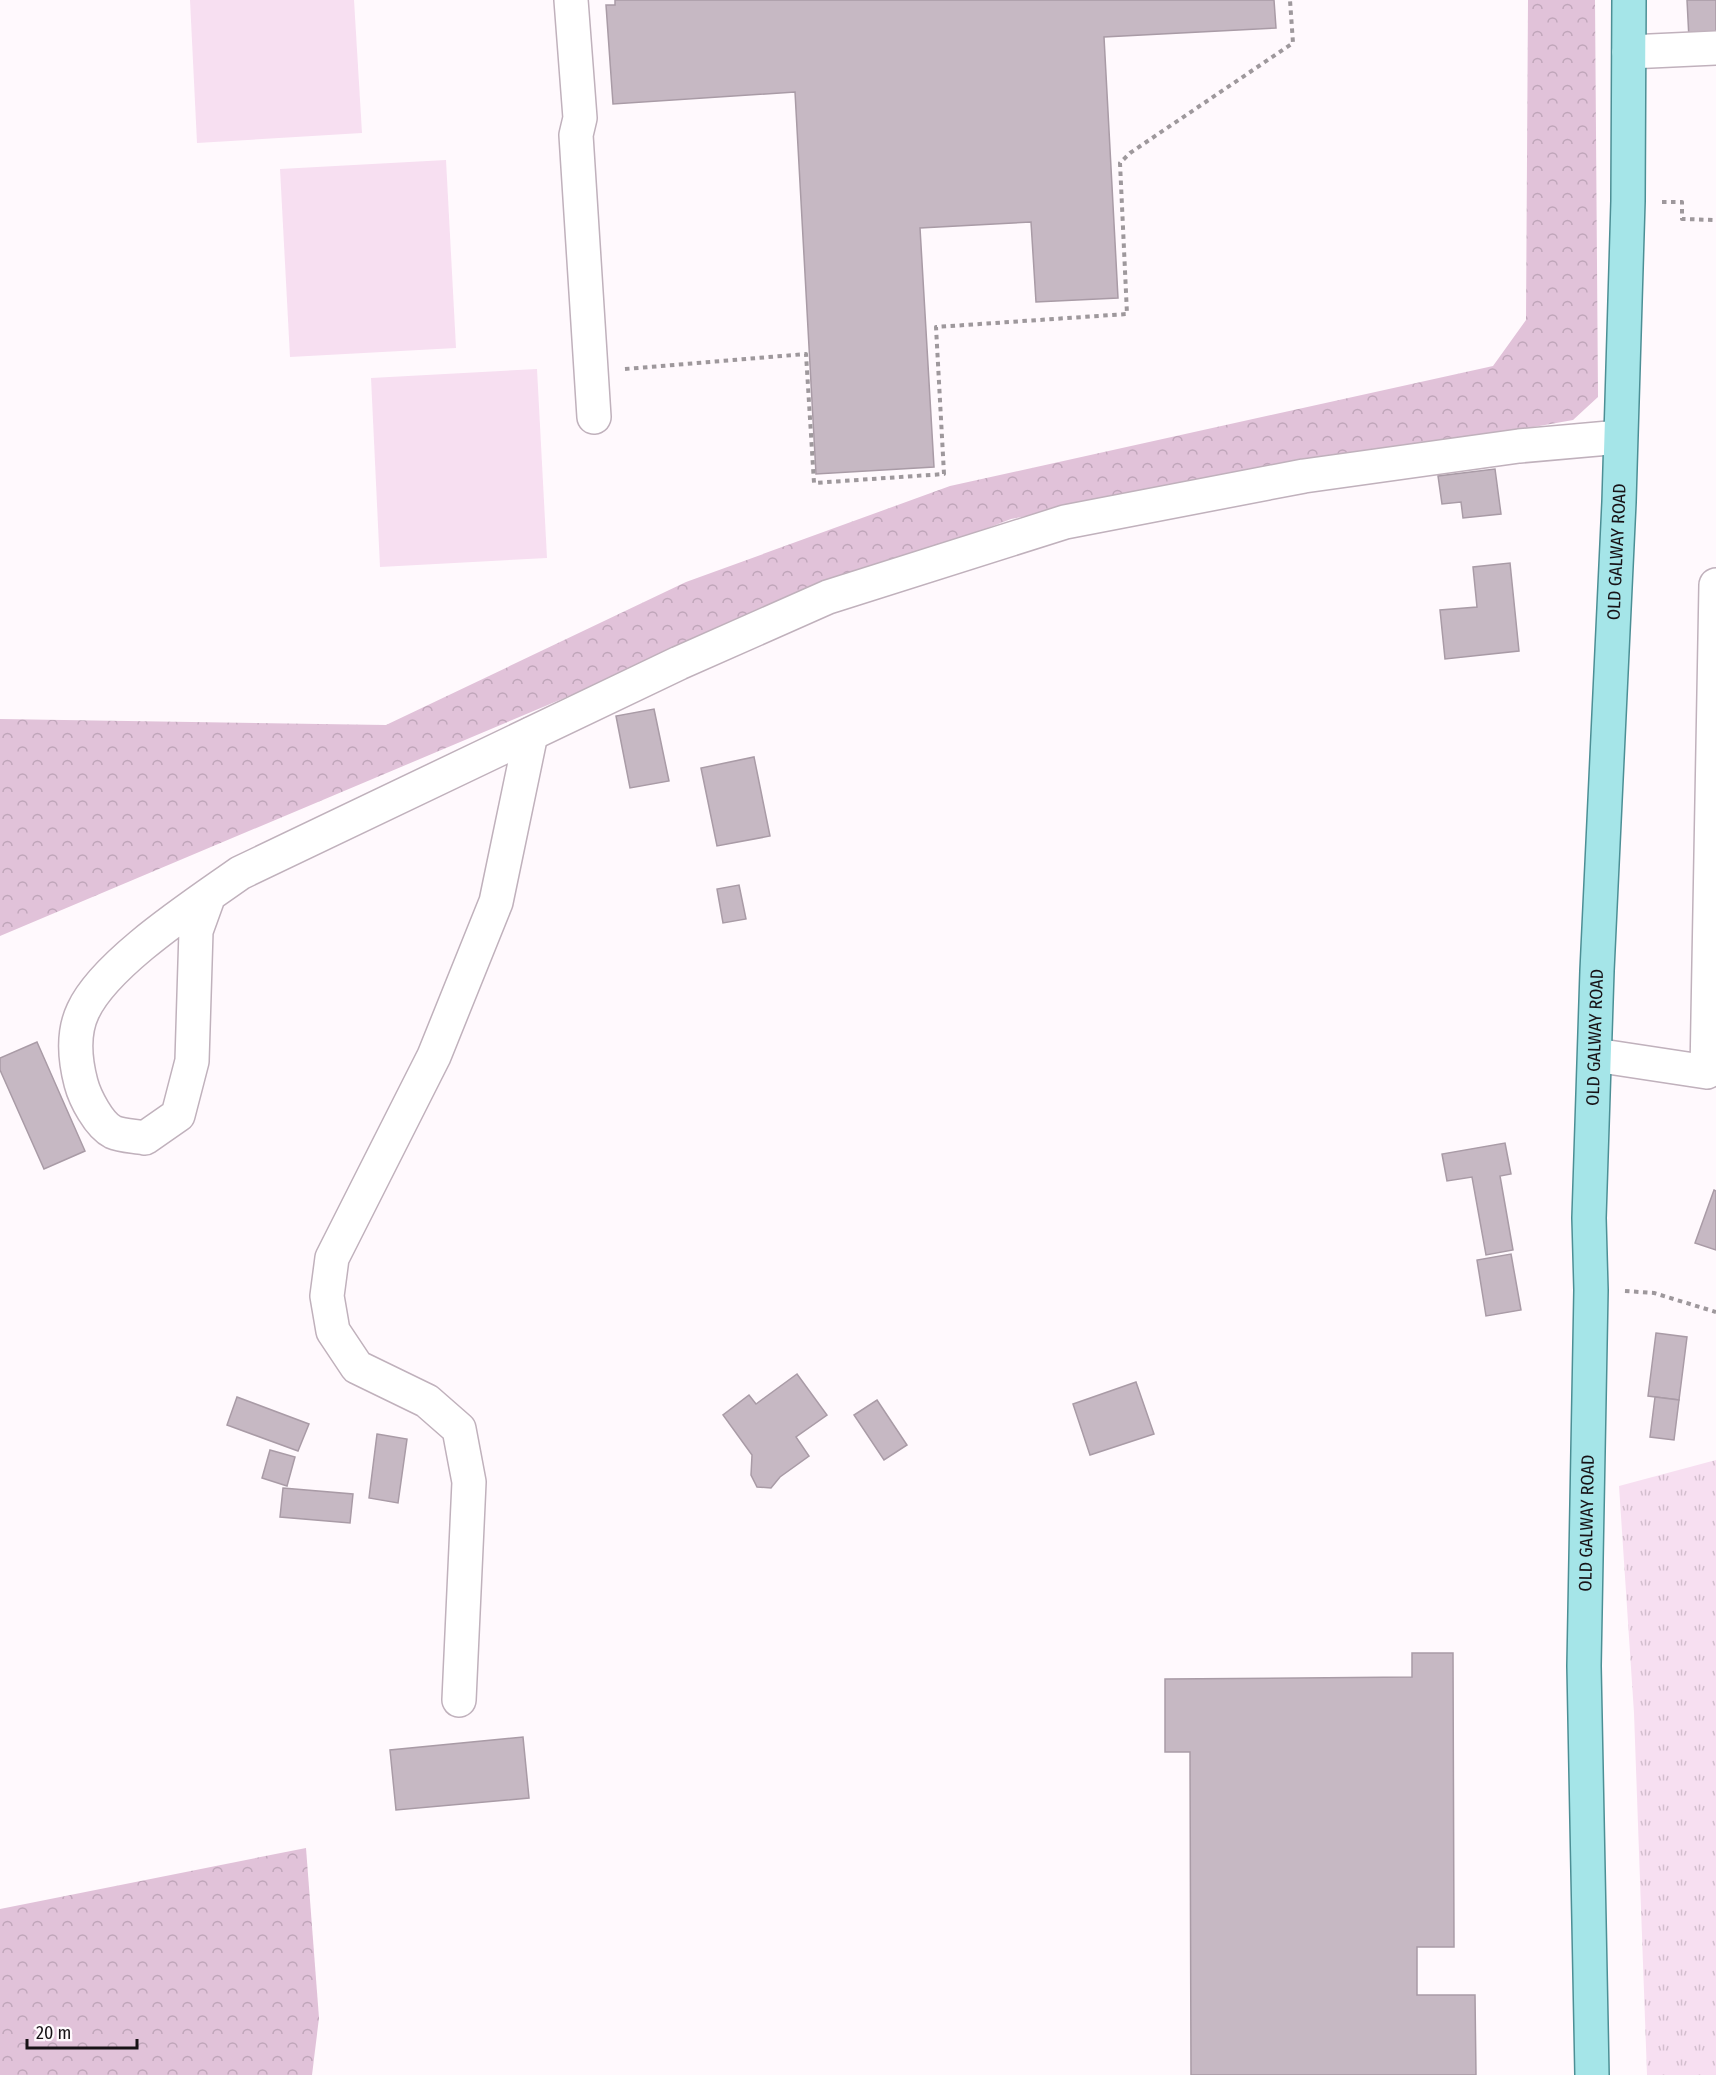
<svg xmlns="http://www.w3.org/2000/svg" width="1716" height="2075" viewBox="0 0 1716 2075" font-family="'Fira Sans Condensed',sans-serif">
	<style>
		.grass { fill: url(#grass-tufts) }
		.forest { fill: url(#forest-crowns) }
		.pitch { fill: #f7dff1 }
		.building { fill: #c6b8c3; stroke: #a99ba6; stroke-width: 1.5 }
		.lines { fill: none; stroke-linecap: round; stroke-linejoin: round }
		.minor-casing { stroke: #c0b1bc; stroke-width: 36 }
		.major-casing { stroke: #4c8f95; stroke-width: 36 }
		.path { stroke: #9e989c; stroke-width: 4; stroke-dasharray: 4.5 4.5; stroke-linecap: butt }
		.minor { stroke: #fff; stroke-width: 33 }
		.major { stroke: #a5e5e8; stroke-width: 33 }
		.labels { text-anchor: middle; stroke-width: 4.5; stroke-linejoin: round; paint-order: stroke }
		.street-label { font-size: 18px; fill: #171216; stroke: #fff9fd }
	</style>
	<defs>
		<pattern id="grass-tufts" width="24" height="20" patternUnits="userSpaceOnUse" patternTransform="scale(1.5)"><rect width="24" height="20" fill="#f7dff1"/><path d="M3 7l-1-3M5 7V3M7 7l1-3M15 17l-1-3M17 17v-4M19 17l1-3" fill="none" stroke="#d3bece"/></pattern>
		<pattern id="forest-crowns" width="20" height="18" patternUnits="userSpaceOnUse" patternTransform="scale(1.5)"><rect width="20" height="18" fill="#e1c2d9"/><path d="M2 6a3 3 0 1 1 6 0M12 15a3 3 0 1 1 6 0" fill="none" stroke="#c0a6ba"/></pattern>
	</defs>
	<rect width="100%" height="100%" fill="#fff9fd"/>
	<polygon class="grass" points="1716,1460 1716,2075 1647,2075 1634,1713 1619,1486"/>
	<g class="forest">
		<polygon points="1528,0 1595,0 1598,397 1573,420 1011,519 688,646 0,936 0,719 386,725 686,582 950,486 1493,366 1526,320"/>
		<polygon points="306,1848 319,2018 312,2075 0,2075 0,1909"/>
	</g>
	<g class="pitch">
		<polygon points="190,0 354,0 362,133 197,143"/>
		<polygon points="446,160 456,348 290,357 280,169"/>
		<polygon points="537,369 547,558 380,567 371,378"/>
	</g>
	<g class="building">
		<polygon points="615,0 1274,0 1276,28 1104,37 1118,298 1036,302 1031,222 920,228 934,467 816,474 795,92 613,104 606,5 615,5"/>
		<polygon points="1687,0 1716,0 1716,38 1689,39"/>
		<polygon points="1495,469 1501,514 1463,518 1461,502 1442,504 1438,476"/>
		<polygon points="1510,563 1519,651 1445,659 1440,610 1477,607 1473,567"/>
		<polygon points="654,709 669,781 630,788 616,716"/>
		<polygon points="754,757 770,836 717,846 701,768"/>
		<polygon points="739,885 746,919 723,923 717,889"/>
		<polygon points="37,1042 85,1151 44,1169 0,1070 0,1058"/>
		<polygon points="1505,1143 1511,1174 1500,1176 1513,1250 1486,1255 1472,1177 1447,1181 1442,1154"/>
		<polygon points="1714,1190 1716,1191 1716,1250 1695,1243"/>
		<polygon points="1511,1254 1521,1310 1486,1316 1477,1260"/>
		<polygon points="1656,1333 1687,1337 1679,1400 1648,1396"/>
		<polygon points="797,1374 827,1415 796,1437 809,1456 780,1477 771,1488 757,1487 751,1475 752,1455 723,1415 749,1395 756,1404"/>
		<polygon points="1136,1382 1154,1434 1090,1455 1073,1404"/>
		<polygon points="237,1397 309,1424 298,1451 227,1425"/>
		<polygon points="1655,1397 1679,1400 1674,1440 1650,1437"/>
		<polygon points="877,1400 907,1445 884,1460 854,1415"/>
		<polygon points="377,1434 407,1439 398,1503 369,1498"/>
		<polygon points="270,1450 295,1457 287,1486 262,1478"/>
		<polygon points="283,1488 353,1494 350,1523 280,1517"/>
		<polygon points="1412,1653 1453,1653 1454,1947 1417,1947 1417,1995 1475,1995 1476,2075 1191,2075 1190,1752 1165,1752 1165,1679 1412,1677"/>
		<polygon points="523,1737 529,1798 396,1810 390,1750"/>
	</g>
	<g class="lines">
		<g class="minor-casing">
			<g id="minor">
				<polyline points="571,0 580,118 576,135 594,417"/>
				<polyline points="1629,52 1716,48"/>
				<path d="M209,895L196,931L192,1061L178,1115L145,1138C135,1136 122,1136 113,1132C99,1125 85,1098 81,1083C75,1060 72,1034 83,1011C105,963 195,905 240,873L679,663L828,597L1065,522L1304,476L1519,446L1620,437"/>
				<polyline points="1595,1055 1707,1072 1716,585"/>
				<polyline points="459,1700 469,1482 459,1429 427,1401 357,1367 333,1331 327,1296 332,1258 434,1056 496,902 531,734"/>
			</g>
		</g>
		<g class="major-casing">
			<g id="major">
				<path id="s1" d="M1592,2075L1584,1666L1591,1290L1589,1218L1597,971L1619,502L1628,201L1629,0"/>
			</g>
		</g>
		<g class="path">
			<polyline points="1662,202 1682,202 1682,219 1716,220"/>
			<polyline points="625,369 806,354 814,483 944,474 936,327 1127,314 1120,163 1130,153 1293,43 1290,0"/>
			<polyline points="1625,1291 1654,1293 1716,1312"/>
		</g>
		<use href="#minor" class="minor"/>
		<use href="#major" class="major"/>
	</g>
	<g class="labels">
		<g class="street-label">
			<text dy="6" stroke="none"><textPath href="#s1" startOffset="1524">OLD GALWAY ROAD</textPath></text>
			<text dy="6" stroke="none"><textPath href="#s1" startOffset="1038">OLD GALWAY ROAD</textPath></text>
			<text dy="6" stroke="none"><textPath href="#s1" startOffset="552">OLD GALWAY ROAD</textPath></text>
		</g>
	</g>
	<path d="M27 2039v9h110v-9" fill="none" stroke="#171216" stroke-width="3"/>
	<text x="36" y="2039" font-size="18" fill="#171216" stroke="#fff9fd" stroke-width="4.5" paint-order="stroke">20 m</text>
</svg>
